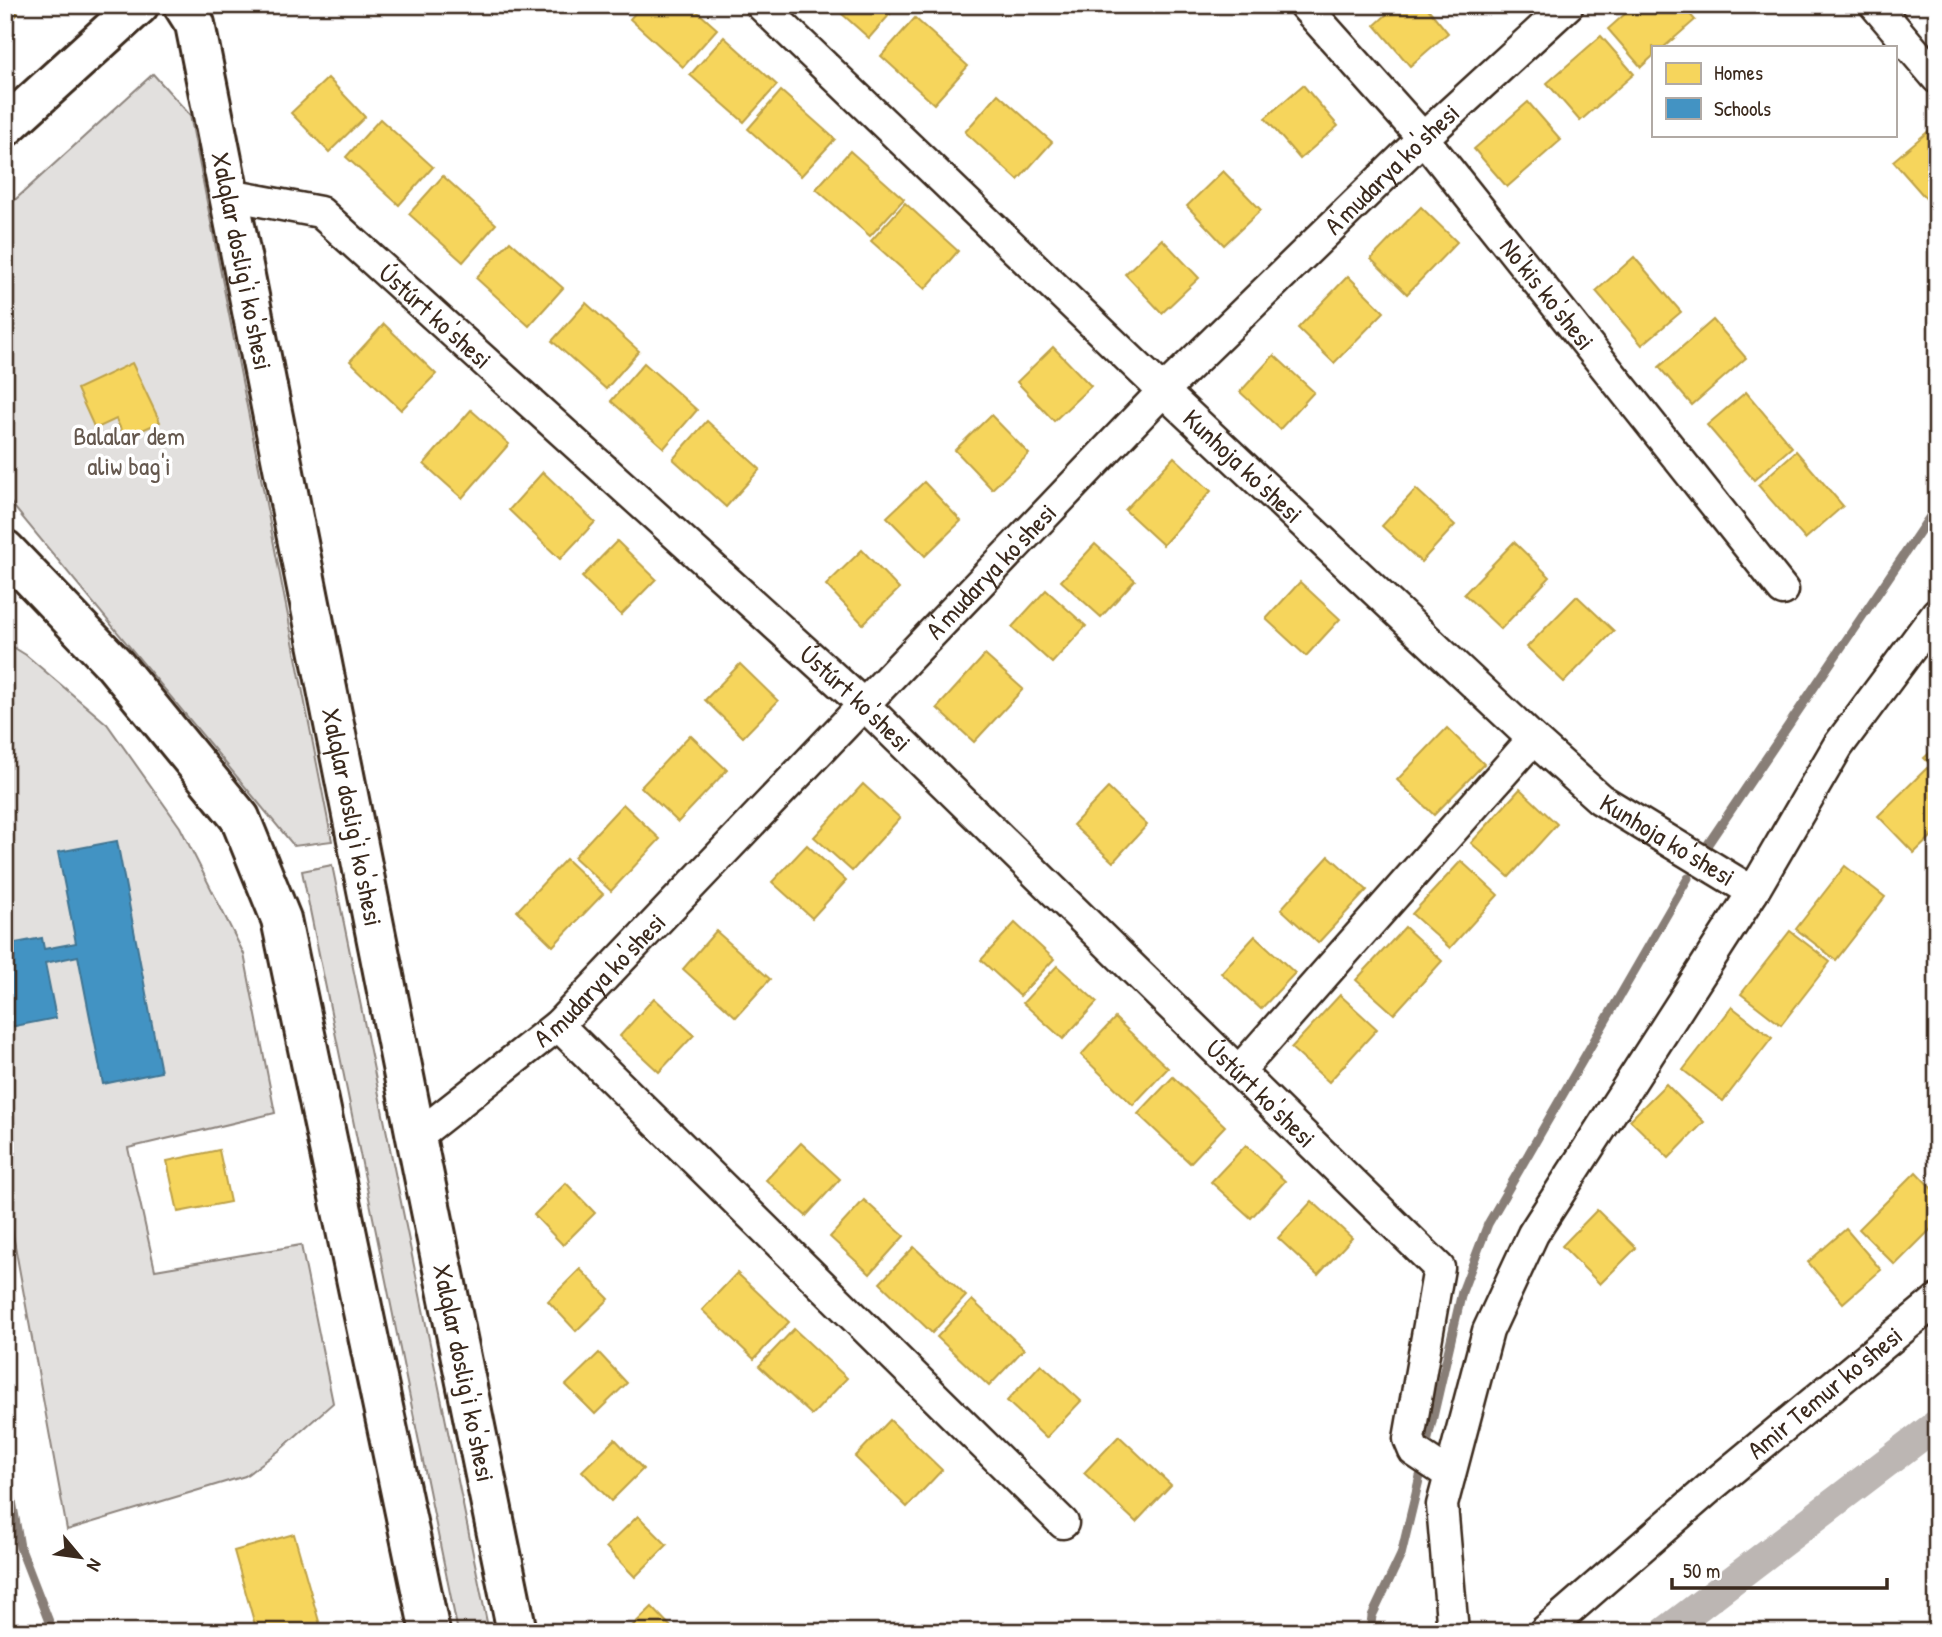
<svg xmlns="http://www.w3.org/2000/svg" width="1942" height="1637" viewBox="0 0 1942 1637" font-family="'Patrick Hand',sans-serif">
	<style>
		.green { fill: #e2e0de; stroke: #8e857e; stroke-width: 2 }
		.homes { fill: #f6d55c; stroke: #bea249; stroke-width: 2 }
		.schools { fill: #4393c3; stroke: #417492; stroke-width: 2 }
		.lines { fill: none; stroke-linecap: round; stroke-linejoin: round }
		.stream { stroke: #887e77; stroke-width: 9 }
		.canal { stroke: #bcb6b3; stroke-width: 30 }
		.minor-casing { stroke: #3b2a1e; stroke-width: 35 }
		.secondary-casing { stroke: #3b2a1e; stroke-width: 44 }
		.minor { stroke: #fff; stroke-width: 30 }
		.secondary { stroke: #fff; stroke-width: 38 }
		.labels { text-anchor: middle; stroke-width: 7; stroke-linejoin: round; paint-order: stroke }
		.street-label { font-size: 26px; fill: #3b2a1e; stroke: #fff }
		.park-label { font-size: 26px; fill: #65584e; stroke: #fff }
	</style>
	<rect width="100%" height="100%" fill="#fff"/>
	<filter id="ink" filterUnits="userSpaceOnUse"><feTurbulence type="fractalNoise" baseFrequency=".0143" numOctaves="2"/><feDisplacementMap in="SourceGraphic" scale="14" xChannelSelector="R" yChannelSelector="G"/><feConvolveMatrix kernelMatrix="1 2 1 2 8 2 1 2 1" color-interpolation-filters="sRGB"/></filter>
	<g filter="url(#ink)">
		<g class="green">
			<polygon points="153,74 190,115 332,841 294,846 5,496 5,209"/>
			<polygon points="5,642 26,655 107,724 180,827 244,954 275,1113 128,1148 155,1270 301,1245 333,1403 280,1450 245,1476 67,1530 5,1191"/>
			<polygon points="332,865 489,1632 458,1632 302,871"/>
		</g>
		<g class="homes">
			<polygon points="5,5 11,5 18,14 5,26"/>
			<polygon points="642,5 690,5 717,29 683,67 630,19"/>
			<polygon points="832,5 898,5 869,38"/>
			<polygon points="1397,5 1425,5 1448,33 1410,66 1375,25"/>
			<polygon points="1635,5 1682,5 1695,20 1664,47 1653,47 1653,56 1641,67 1608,29"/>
			<polygon points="915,18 968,66 934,104 881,56"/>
			<polygon points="1601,36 1634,74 1580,121 1547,83"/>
			<polygon points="724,37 777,85 744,122 690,75"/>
			<polygon points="328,78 365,117 329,152 291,113"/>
			<polygon points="1303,85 1338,126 1300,159 1265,118"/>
			<polygon points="781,91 835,139 801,176 748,129"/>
			<polygon points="998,94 1052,142 1018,180 965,132"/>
			<polygon points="1528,102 1561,140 1507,187 1474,149"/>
			<polygon points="380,119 433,167 399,205 346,157"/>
			<polygon points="1932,128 1937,133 1937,211 1893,161"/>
			<polygon points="850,151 904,199 870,236 816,189"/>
			<polygon points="1223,171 1261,210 1224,245 1187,206"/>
			<polygon points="443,176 496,224 463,262 409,214"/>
			<polygon points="905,203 958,251 925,289 871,241"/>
			<polygon points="1421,207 1457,242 1407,294 1371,259"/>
			<polygon points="1162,239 1199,278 1162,313 1125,274"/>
			<polygon points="510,241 563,288 529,326 476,278"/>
			<polygon points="1634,257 1681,312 1642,345 1596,291"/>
			<polygon points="1348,276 1384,312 1334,363 1298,328"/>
			<polygon points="586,303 639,351 606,389 552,341"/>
			<polygon points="1713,320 1746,358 1692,405 1659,367"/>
			<polygon points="384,324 436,374 401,410 350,361"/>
			<polygon points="1053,347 1091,386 1054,421 1017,382"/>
			<polygon points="1274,355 1314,392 1280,429 1240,392"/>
			<polygon points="132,363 160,422 125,438 116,419 95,429 77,389"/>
			<polygon points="644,363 697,410 664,448 611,401"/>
			<polygon points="1746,392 1792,447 1754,480 1707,425"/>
			<polygon points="471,410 509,444 462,498 424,464"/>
			<polygon points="991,415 1029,454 992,489 955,450"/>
			<polygon points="707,421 760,469 726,507 673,459"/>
			<polygon points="1796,451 1843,506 1805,539 1758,485"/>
			<polygon points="1174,457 1211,491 1163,545 1125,510"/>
			<polygon points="543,472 595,522 560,559 509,510"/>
			<polygon points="924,482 961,521 925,556 887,517"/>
			<polygon points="1416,489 1455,525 1421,562 1382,526"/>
			<polygon points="617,541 656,579 621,615 582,577"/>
			<polygon points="1514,542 1550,577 1501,629 1464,594"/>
			<polygon points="1095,544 1135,580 1101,617 1061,581"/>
			<polygon points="862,550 899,589 863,624 826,585"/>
			<polygon points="1300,582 1340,619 1306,656 1266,619"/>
			<polygon points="1046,590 1086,626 1052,663 1012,627"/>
			<polygon points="1577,596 1614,631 1564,682 1527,647"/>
			<polygon points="985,655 1023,689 974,742 937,708"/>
			<polygon points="740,664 778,701 743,737 705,700"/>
			<polygon points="1447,728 1484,764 1434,815 1397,780"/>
			<polygon points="690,735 727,770 678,822 641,787"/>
			<polygon points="1937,746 1937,771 1924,758"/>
			<polygon points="1927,768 1937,778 1937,831 1914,853 1878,816"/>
			<polygon points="863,784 900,818 852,871 814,837"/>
			<polygon points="1108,788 1147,825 1113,862 1073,825"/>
			<polygon points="1520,789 1557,824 1509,877 1471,843"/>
			<polygon points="623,804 660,839 611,891 574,857"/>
			<polygon points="807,845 846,881 812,918 772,882"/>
			<polygon points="1329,856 1367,890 1318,943 1281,909"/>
			<polygon points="566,859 603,894 553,946 517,911"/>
			<polygon points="1461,861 1498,895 1450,948 1412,914"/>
			<polygon points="1845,866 1885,897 1836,960 1796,929"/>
			<polygon points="1015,923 1054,959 1020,996 981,960"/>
			<polygon points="1405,927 1442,961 1394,1014 1356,980"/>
			<polygon points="716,931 770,979 736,1017 683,969"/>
			<polygon points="1790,931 1830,962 1781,1025 1741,994"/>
			<polygon points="1255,936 1295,973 1261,1009 1221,973"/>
			<polygon points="1057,966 1097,1002 1063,1039 1023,1003"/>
			<polygon points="1340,995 1377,1029 1329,1082 1291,1048"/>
			<polygon points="654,998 694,1035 659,1072 620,1036"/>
			<polygon points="1732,1007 1772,1038 1723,1101 1683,1070"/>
			<polygon points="1115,1018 1168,1068 1133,1105 1081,1055"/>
			<polygon points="1173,1077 1225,1126 1190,1163 1138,1114"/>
			<polygon points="1666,1084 1704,1122 1669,1158 1630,1120"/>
			<polygon points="801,1143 840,1179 806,1216 766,1180"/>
			<polygon points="1246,1145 1285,1181 1251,1218 1211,1182"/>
			<polygon points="219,1150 230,1202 178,1212 167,1161"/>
			<polygon points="1916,1172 1937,1194 1937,1223 1895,1265 1859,1229"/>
			<polygon points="566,1183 595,1213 563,1245 534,1215"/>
			<polygon points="864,1200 904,1236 870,1274 830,1237"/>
			<polygon points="1312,1201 1352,1238 1318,1275 1278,1238"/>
			<polygon points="1597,1210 1636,1248 1600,1284 1562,1246"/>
			<polygon points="1846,1229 1881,1270 1843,1303 1808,1262"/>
			<polygon points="914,1247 966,1296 932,1333 880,1283"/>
			<polygon points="580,1269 609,1299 576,1331 548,1301"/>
			<polygon points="737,1273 789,1322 754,1359 702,1310"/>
			<polygon points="972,1300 1024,1349 989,1386 937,1337"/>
			<polygon points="794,1329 847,1378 812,1415 759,1366"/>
			<polygon points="599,1353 627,1383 595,1414 566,1385"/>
			<polygon points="1041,1364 1081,1401 1046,1438 1007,1401"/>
			<polygon points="890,1420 942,1470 907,1507 855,1457"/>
			<polygon points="1119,1436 1171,1485 1136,1522 1084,1473"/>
			<polygon points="615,1439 643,1469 611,1501 582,1471"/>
			<polygon points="638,1516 667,1545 635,1577 606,1547"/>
			<polygon points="294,1534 322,1632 257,1632 234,1551"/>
			<polygon points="652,1607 676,1632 626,1632"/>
		</g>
		<polygon class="schools" points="117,841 161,1072 103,1084 78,956 45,963 56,1018 5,1028 5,945 42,938 44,949 76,943 58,852"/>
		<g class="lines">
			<g class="stream">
				<polyline points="1708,844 1937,506"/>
				<polyline points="1427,1443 1462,1292 1488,1224 1688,878"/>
				<polyline points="5,1460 20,1547 53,1632"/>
				<polyline points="1370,1632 1372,1616 1401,1555 1420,1476"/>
			</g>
			<polyline class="canal" points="1665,1632 1937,1424"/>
			<g class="minor-casing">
				<g id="minor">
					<path id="s1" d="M761,5L1163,391L1533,739L1600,799L1753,892"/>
					<path id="s2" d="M1304,5L1423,138L1783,590"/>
					<polyline points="1875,5 1937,78"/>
					<path id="s3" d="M229,195L320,212L864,705L1439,1268L1409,1439L1414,1451L1450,1475"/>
					<polyline points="558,1025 1063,1523"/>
					<polyline points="1239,1071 1533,739"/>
					<path id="s4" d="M416,1137L558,1025L1163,391L1423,138L1568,5"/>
					<polyline points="1453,1632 1442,1505 1488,1331 1533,1234 1753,892 1838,746 1937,613"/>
					<path id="s5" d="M1544,1632L1713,1485L1937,1300"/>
				</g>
			</g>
			<g class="secondary-casing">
				<g id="secondary">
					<path id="s6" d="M183,5L195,24L416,1137L517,1632"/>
					<polyline points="5,127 139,5"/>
					<polyline points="5,550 114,664 240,818 281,919 430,1632"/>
				</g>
			</g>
			<use href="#minor" class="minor"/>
			<use href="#secondary" class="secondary"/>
		</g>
	</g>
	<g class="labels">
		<g class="street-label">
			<text dy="9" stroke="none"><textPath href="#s4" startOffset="1376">A'mudarya ko'shesi</textPath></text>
			<text dy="9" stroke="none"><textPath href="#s6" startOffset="264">Xalqlar doslig'i ko'shesi</textPath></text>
			<text dy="9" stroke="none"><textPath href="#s2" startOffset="378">No'kis ko'shesi</textPath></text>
			<text dy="9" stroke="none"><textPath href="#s3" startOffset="248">Ústúrt ko'shesi</textPath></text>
			<text dy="9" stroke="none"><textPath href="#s1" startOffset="667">Kunhoja ko'shesi</textPath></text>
			<text dy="9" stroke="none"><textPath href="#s4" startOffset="808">A'mudarya ko'shesi</textPath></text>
			<text dy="9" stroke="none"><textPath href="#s3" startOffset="816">Ústúrt ko'shesi</textPath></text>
			<text dy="9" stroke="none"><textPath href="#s6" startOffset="831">Xalqlar doslig'i ko'shesi</textPath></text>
			<text dy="9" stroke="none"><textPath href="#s1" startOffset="1234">Kunhoja ko'shesi</textPath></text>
			<text dy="9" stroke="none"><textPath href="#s4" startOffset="242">A'mudarya ko'shesi</textPath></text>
			<text dy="9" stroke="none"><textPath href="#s3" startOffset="1382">Ústúrt ko'shesi</textPath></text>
			<text dy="9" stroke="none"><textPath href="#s6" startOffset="1398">Xalqlar doslig'i ko'shesi</textPath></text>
			<text dy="9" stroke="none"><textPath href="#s5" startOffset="369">Amir Temur ko'shesi</textPath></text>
		</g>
		<g class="park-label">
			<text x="129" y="445">Balalar dem<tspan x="129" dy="30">aliw bag'i</tspan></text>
		</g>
	</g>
	<rect width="1942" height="1637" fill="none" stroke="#fff" stroke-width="28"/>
	<rect x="14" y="14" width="1914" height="1609" fill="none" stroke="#3b2a1e" stroke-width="2.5" filter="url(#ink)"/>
	<rect x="1652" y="46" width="245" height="91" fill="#ffffff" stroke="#b1aaa5" stroke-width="2"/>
	<rect x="1666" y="63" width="35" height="21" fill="#f6d55c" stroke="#b1aaa5" stroke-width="2"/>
	<text x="1714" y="80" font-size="21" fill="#3b2a1e">Homes</text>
	<rect x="1666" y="98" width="35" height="21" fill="#4393c3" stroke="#b1aaa5" stroke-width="2"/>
	<text x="1714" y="116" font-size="21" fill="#3b2a1e">Schools</text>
	<g transform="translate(80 1557) rotate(119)" stroke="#ffffff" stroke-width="5" paint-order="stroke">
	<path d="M0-5L12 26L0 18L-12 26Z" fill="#3b2a1e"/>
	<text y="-10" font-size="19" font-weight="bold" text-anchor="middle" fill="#3b2a1e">N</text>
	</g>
	<path d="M1672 1578v10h215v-10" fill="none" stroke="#3b2a1e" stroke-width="3.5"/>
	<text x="1683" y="1578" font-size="21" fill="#3b2a1e" stroke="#ffffff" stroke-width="5" paint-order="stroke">50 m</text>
</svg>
